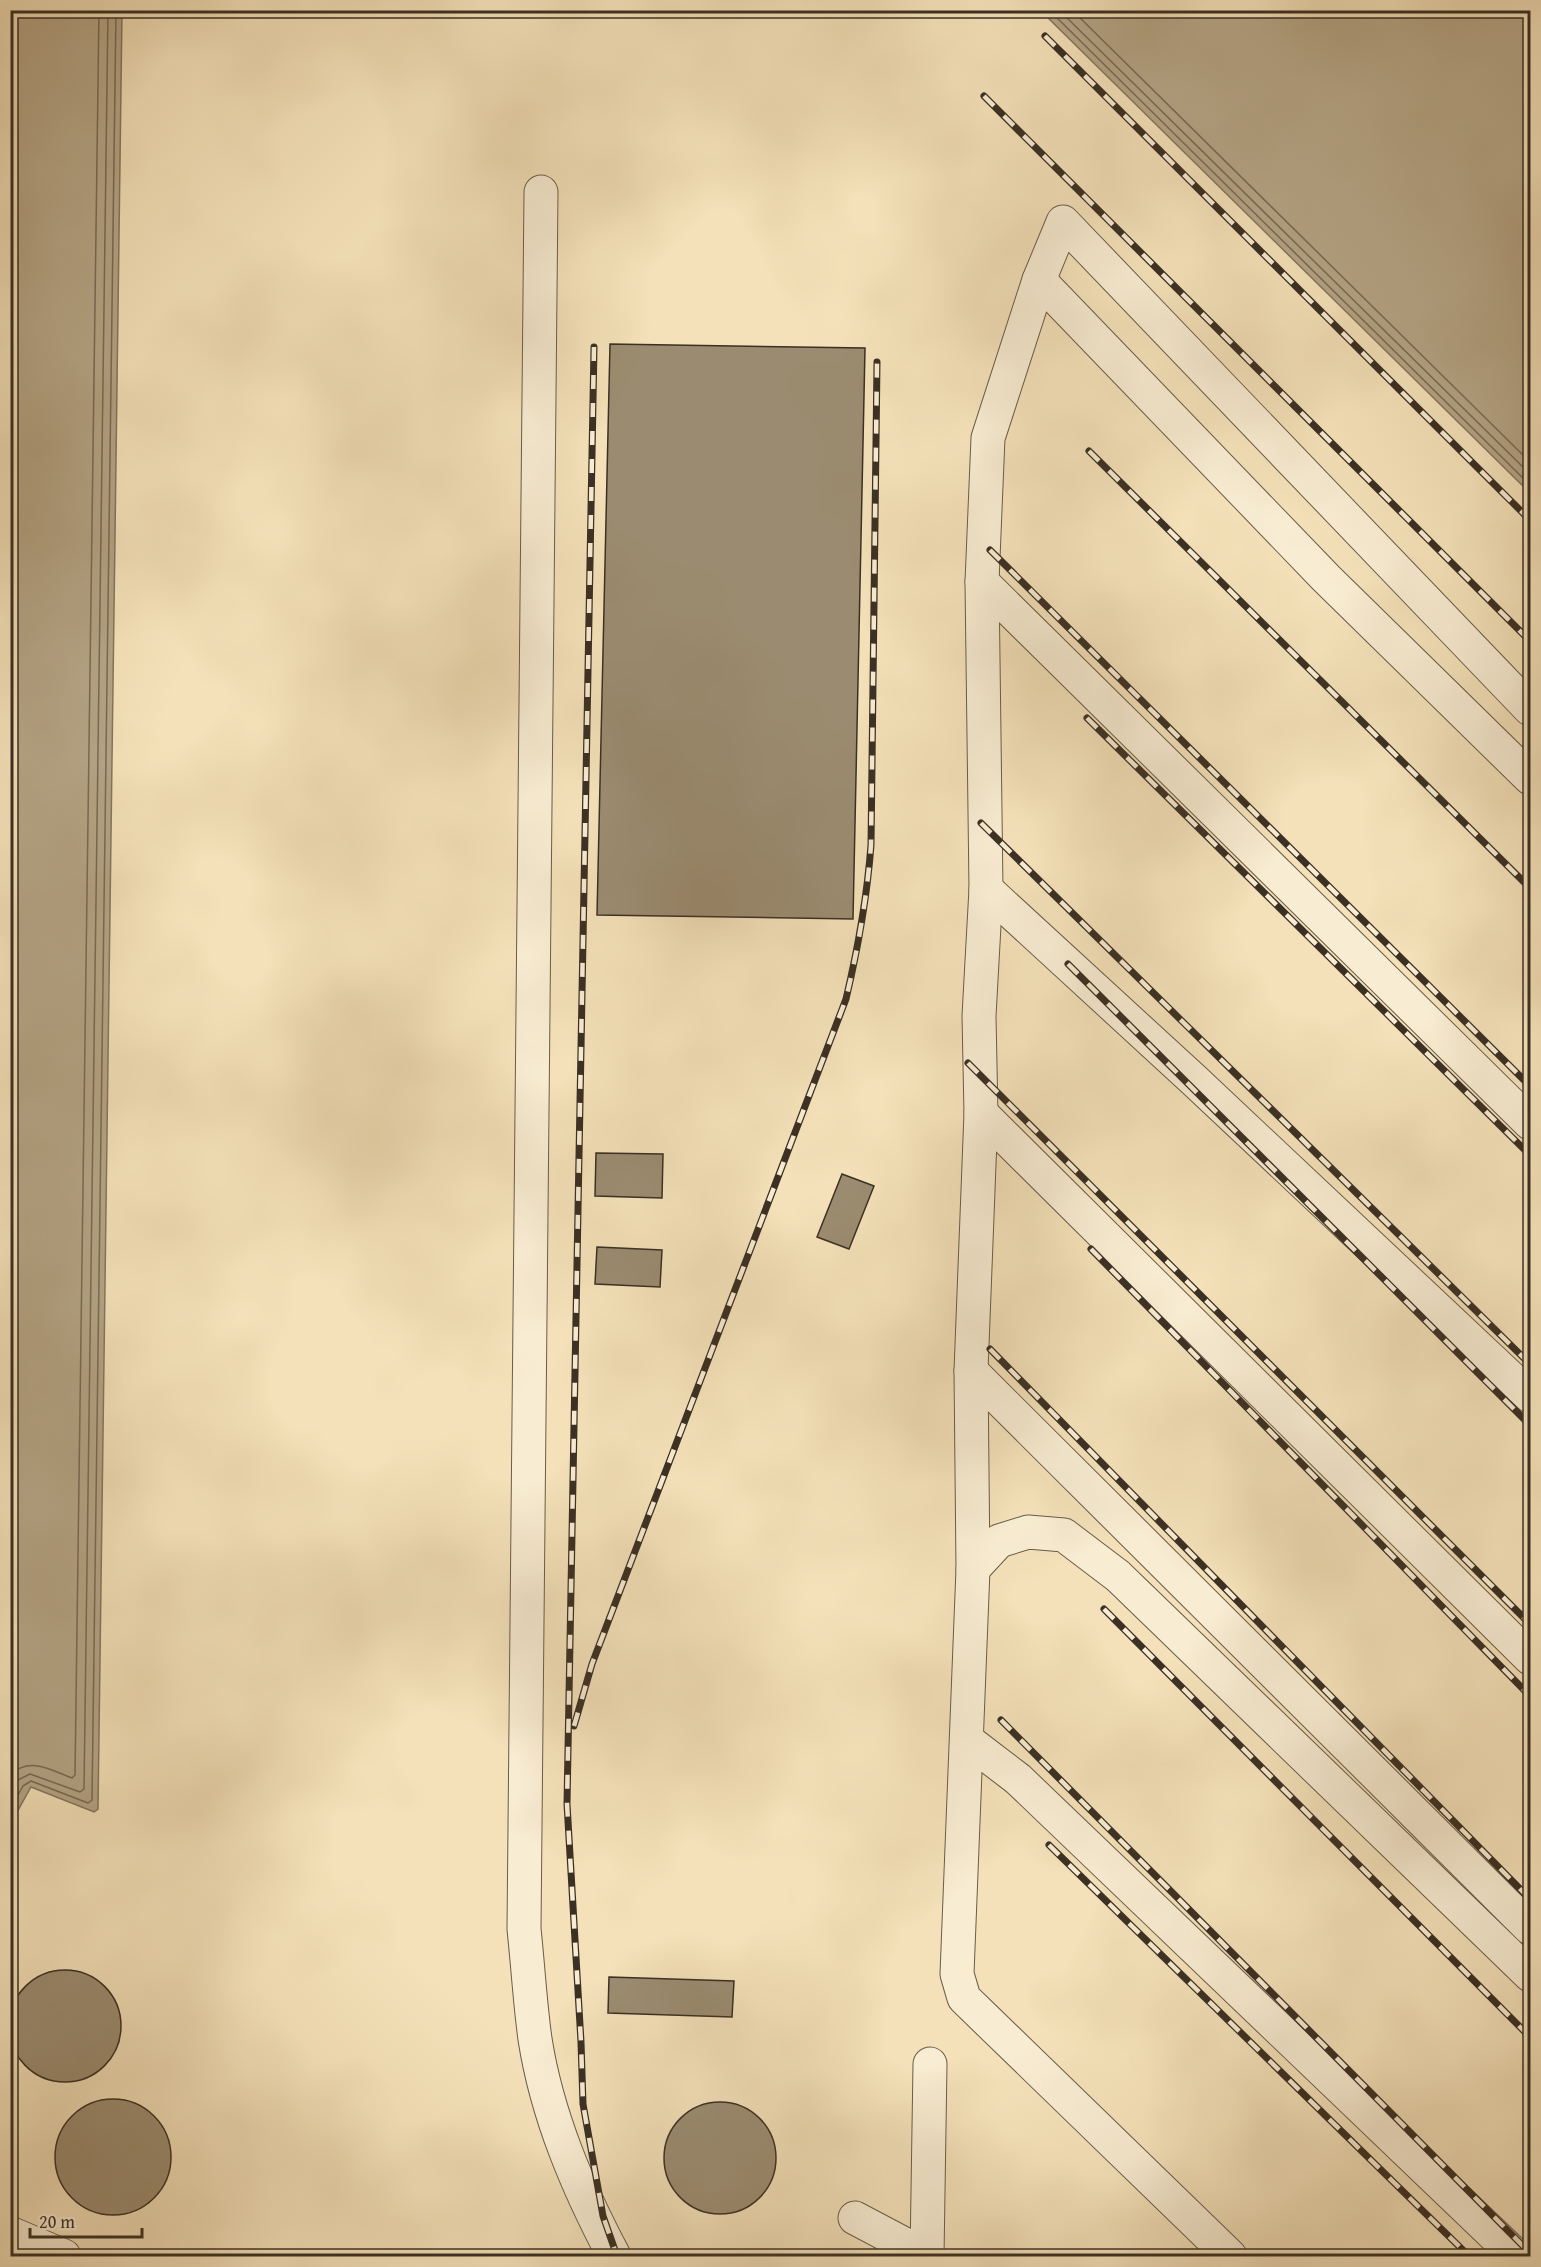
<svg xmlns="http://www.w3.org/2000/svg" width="1541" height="2267" viewBox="0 0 1541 2267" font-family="'Gentium Book Plus',serif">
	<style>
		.water { fill: #b5a586; stroke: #84765f; stroke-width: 1.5 }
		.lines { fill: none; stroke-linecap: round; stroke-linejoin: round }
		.shore { stroke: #786a55; stroke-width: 1.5 }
		.building { fill: #9b8c71; stroke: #3b3024; stroke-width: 1.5 }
		.minor-casing { stroke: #695c49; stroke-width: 35 }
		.minor { stroke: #f8ecd2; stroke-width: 33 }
		.rail-casing { stroke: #3b3024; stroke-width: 7 }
		.rail { stroke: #f8ecd2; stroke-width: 4.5; stroke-dasharray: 14; stroke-linecap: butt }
	</style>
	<rect width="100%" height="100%" fill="#f4e1b9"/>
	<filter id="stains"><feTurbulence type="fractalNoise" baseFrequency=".00333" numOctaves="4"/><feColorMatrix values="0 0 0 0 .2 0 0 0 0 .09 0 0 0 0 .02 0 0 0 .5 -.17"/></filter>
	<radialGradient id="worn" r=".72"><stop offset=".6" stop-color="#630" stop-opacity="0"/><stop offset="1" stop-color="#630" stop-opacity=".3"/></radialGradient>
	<g class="water">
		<polygon points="11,10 122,11 98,1809 94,1812 31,1787 17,1812 11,1817"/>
		<polygon points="1041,11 1530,11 1530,493 1043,13"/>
	</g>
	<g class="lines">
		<g class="shore">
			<polyline points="1049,10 1530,485"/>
			<polyline points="1059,10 1530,474"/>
			<polyline points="1072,10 1530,462"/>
			<path d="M10,1775C30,1756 51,1770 72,1778L75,1775L99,10"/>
			<polyline points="10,1794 18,1780 30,1774 80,1792 84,1789 108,10"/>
			<polyline points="10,1809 23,1786 31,1781 88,1803 92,1800 116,10"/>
		</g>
	</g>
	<g class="building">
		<polygon points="610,344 865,348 853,919 597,915"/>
		<polygon points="596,1153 663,1154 662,1198 595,1196"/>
		<polygon points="842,1174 874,1186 849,1249 817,1237"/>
		<polygon points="597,1247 662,1250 660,1287 595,1284"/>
		<circle cx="65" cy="2026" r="56"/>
		<polygon points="609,1977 734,1981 732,2017 608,2013"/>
		<circle cx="113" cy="2157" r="58"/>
		<circle cx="720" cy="2158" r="56"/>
	</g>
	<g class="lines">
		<g class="minor-casing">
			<g id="minor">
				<path d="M541,192L524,1929C528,1966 530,2003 535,2039C547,2116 578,2188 614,2256"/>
				<polyline points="1039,280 1326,578 1530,778"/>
				<polyline points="982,582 1530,1123"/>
				<polyline points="986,889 1195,1081 1530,1396"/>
				<polyline points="981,1113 1530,1658"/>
				<polyline points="971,1371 1530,1928"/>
				<polyline points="973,1569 999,1541 1028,1532 1064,1535 1118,1576 1530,1975"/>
				<polyline points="967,1740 1018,1779 1516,2256"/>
				<polyline points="855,2218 927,2256"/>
				<polyline points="10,2233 64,2256"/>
				<polyline points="927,2256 930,2064"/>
				<polyline points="1230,2256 964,1998 957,1974 973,1569 971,1371 981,1113 979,1016 986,889 982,582 988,438 1039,280 1063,222 1530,709"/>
			</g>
		</g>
		<use href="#minor" class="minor"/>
		<g class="rail-casing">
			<g id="rail">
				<polyline points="1045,36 1530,520"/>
				<polyline points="984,96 1530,641"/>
				<polyline points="594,347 567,1804 581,2042 583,2104 603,2216 617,2256"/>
				<polyline points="1089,451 1530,888"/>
				<polyline points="990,550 1530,1086"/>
				<polyline points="1087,718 1530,1155"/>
				<polyline points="981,823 1530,1364"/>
				<polyline points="1068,964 1530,1425"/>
				<polyline points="968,1063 1530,1624"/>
				<polyline points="1091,1249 1530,1696"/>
				<polyline points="990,1349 1530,1899"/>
				<polyline points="1104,1609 1530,2037"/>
				<polyline points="1001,1720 1530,2253"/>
				<path d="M574,1726L592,1664L846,999C858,948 867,898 871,845L877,362"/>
				<polyline points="1049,1845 1469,2256"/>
			</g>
		</g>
		<use href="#rail" class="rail"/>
	</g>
	<rect width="1541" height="2267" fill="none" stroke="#f4e1b9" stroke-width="36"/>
	<rect x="12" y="12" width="1517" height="2243" fill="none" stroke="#3b3024" stroke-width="3"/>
	<rect x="18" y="18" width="1505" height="2231" fill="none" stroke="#3b3024" stroke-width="1.5"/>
	<path d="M30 2228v9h112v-9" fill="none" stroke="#3b3024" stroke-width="3"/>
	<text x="39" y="2228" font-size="18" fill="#3b3024" stroke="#f8ecd2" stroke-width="4.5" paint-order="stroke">20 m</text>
	<rect width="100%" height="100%" filter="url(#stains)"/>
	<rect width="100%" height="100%" fill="url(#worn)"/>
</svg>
